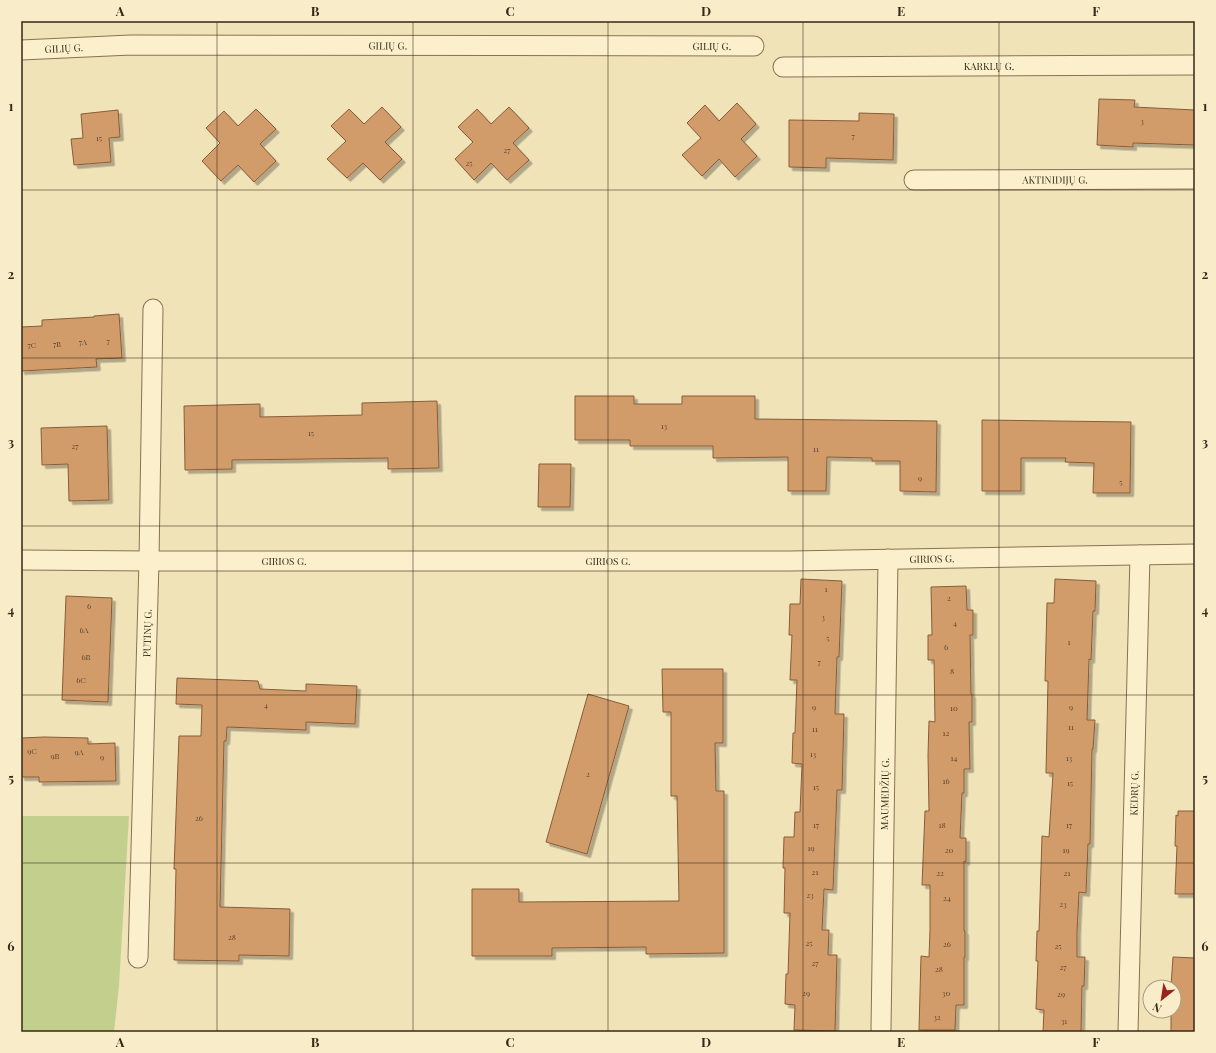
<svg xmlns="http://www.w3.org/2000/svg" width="1216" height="1053" viewBox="0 0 1216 1053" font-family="'Playfair Display',serif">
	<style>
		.green { fill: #c3cf8c }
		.building { fill: #d29c6b; stroke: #885c36; filter: url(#shadow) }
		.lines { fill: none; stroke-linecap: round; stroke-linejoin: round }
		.minor-casing { stroke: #887252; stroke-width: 21 }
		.minor { stroke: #fbf0cb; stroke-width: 19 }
		.grid { fill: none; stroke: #352819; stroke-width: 1; stroke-opacity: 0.55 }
		.labels { text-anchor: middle; stroke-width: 4; stroke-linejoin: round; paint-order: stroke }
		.number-label { font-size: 8px; fill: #5c452e }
		.street-label { font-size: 10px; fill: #352819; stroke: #f8edc8 }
		.neatline { fill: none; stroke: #352819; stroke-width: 1.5 }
		.grid-label { font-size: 13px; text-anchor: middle; font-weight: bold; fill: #352819 }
	</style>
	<defs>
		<filter id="shadow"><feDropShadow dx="3.5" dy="3.5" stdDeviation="0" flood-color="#0004"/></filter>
	</defs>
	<rect width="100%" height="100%" fill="#f1e3b8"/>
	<polygon class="green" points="21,816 129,816 119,986 114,1032 21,1032"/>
	<g class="building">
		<polygon points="1099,99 1135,100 1134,107 1195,110 1195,145 1133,143 1133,147 1097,145"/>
		<polygon points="737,103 756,124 741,139 757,156 735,177 719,159 702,176 682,155 701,138 687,123 705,105 719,121"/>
		<polygon points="382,107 401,127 385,142 402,159 380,180 363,163 347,178 327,159 346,141 331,126 349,109 364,124"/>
		<polygon points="509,107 529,128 513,143 529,160 507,180 491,163 474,180 455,159 473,142 458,127 477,109 491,124"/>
		<polygon points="256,109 276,129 260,144 276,161 254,182 238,165 221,181 202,161 220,143 206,128 224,111 238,126"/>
		<polygon points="118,110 120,137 109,138 111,162 74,165 71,139 83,138 81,114"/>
		<polygon points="859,113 894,114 893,160 826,158 826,168 789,167 789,120 859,121"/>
		<polygon points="119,314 122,358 96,359 97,367 21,371 21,327 42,326 42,320 94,317 94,316"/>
		<polygon points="575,396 634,396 634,404 682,404 682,396 755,396 755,419 937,421 936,492 900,491 900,461 872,461 872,458 827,457 826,491 788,491 788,457 713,458 713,446 630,446 630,440 575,440"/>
		<polygon points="437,401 439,468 388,469 388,458 232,460 232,469 185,470 184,406 260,404 260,417 362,415 362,403"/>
		<polygon points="982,420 1131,422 1130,493 1093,493 1094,463 1065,462 1066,458 1021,458 1021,491 982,491"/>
		<polygon points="107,426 109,500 69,501 68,464 42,465 41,428"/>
		<polygon points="539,464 571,464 570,507 538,507"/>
		<polygon points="801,579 842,581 839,657 837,657 835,714 844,714 842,790 837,790 833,890 824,889 822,930 829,930 828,955 837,955 835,1031 794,1030 795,1005 785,1004 786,974 788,974 790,913 784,913 785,868 783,868 784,837 794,837 795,812 800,812 802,764 792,763 793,733 795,733 797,680 790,680 792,635 789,635 790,604 800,604"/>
		<polygon points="1055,579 1096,581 1095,611 1093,611 1091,660 1089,659 1087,720 1095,720 1093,749 1092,749 1090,844 1088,844 1086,893 1079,892 1077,932 1077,957 1085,957 1084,986 1082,986 1081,1032 1043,1032 1044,1010 1036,1009 1038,961 1036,961 1037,931 1039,931 1042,836 1049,837 1053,773 1046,773 1048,681 1045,681 1047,603 1054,603"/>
		<polygon points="966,586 967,610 973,610 973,635 970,635 971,694 972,694 972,722 969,722 970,769 964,769 964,793 962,793 960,838 966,838 966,862 964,861 964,931 965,931 965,957 964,957 964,1005 956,1005 955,1030 919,1030 921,956 929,957 930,930 930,885 922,885 925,811 929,811 928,755 929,721 935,722 934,660 928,660 928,635 932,635 931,587"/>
		<polygon points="66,596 112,598 108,702 62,700"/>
		<polygon points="662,669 723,669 723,743 715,743 716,791 724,791 724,953 646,954 646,947 552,948 552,956 472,956 472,889 519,889 519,902 679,901 677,796 671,796 671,712 663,712"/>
		<polygon points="177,678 258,681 260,689 306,691 306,684 357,686 355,724 306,722 306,730 227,727 226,741 224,741 220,907 290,909 289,956 239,955 239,961 174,960 176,869 174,869 179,736 201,736 202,705 176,704"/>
		<polygon points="588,694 629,706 587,854 546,842"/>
		<polygon points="44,737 88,738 88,744 115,743 116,781 39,782 39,777 21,777 21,738"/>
		<polygon points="1178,811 1195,811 1195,894 1175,894 1177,846 1175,846 1176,815 1178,816"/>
		<polygon points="1173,957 1195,958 1195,1032 1171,1032 1171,1011 1174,1011 1174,987 1171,986"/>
	</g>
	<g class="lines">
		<g class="minor-casing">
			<g id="minor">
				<path id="s1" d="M21,50L131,45L754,46"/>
				<path id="s2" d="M783,67L1195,65"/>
				<path id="s3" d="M914,180L1195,179"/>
				<path id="s4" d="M21,560L149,561H791L1195,554"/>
				<path id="s5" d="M138,958L149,561L153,309"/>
				<path id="s6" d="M881,1029L888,559"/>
				<path id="s7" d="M1128,1032L1140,555"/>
			</g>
		</g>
		<use href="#minor" class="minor"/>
	</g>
	<path class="grid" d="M217,21V1032M413,21V1032M608,21V1032M803,21V1032M999,21V1032M21,190H1195M21,358H1195M21,526H1195M21,695H1195M21,863H1195"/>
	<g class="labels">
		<g class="number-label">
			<text x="1142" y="124">3</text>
			<text x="853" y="139">7</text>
			<text x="99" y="141">15</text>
			<text x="507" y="153">27</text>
			<text x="469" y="166">25</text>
			<text x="108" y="344">7</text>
			<text x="83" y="345">7A</text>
			<text x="57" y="347">7B</text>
			<text x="32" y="348">7C</text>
			<text x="664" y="429">13</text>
			<text x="311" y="436">15</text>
			<text x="75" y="449">27</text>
			<text x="816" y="452">11</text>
			<text x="920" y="481">9</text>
			<text x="1121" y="485">5</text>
			<text x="826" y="592">1</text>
			<text x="949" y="601">2</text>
			<text x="89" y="609">6</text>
			<text x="823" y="620">3</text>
			<text x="955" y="626">4</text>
			<text x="84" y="633">6A</text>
			<text x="828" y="641">5</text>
			<text x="1069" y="645">1</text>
			<text x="946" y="650">6</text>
			<text x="86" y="660">6B</text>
			<text x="819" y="665">7</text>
			<text x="952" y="674">8</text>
			<text x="81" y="683">6C</text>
			<text x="266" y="708">4</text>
			<text x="814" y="710">9</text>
			<text x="1071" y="710">9</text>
			<text x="954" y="711">10</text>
			<text x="1071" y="730">11</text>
			<text x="815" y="732">11</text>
			<text x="946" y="736">12</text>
			<text x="32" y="754">9C</text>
			<text x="79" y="755">9A</text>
			<text x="813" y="757">13</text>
			<text x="55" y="759">9B</text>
			<text x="102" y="760">9</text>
			<text x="954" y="761">14</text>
			<text x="1069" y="761">13</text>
			<text x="588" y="777">2</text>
			<text x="946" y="784">16</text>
			<text x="1070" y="786">15</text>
			<text x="816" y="790">15</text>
			<text x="199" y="821">26</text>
			<text x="816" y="828">17</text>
			<text x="942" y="828">18</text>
			<text x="1069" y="828">17</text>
			<text x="811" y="851">19</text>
			<text x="949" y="853">20</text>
			<text x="1066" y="853">19</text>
			<text x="815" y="875">21</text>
			<text x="940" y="876">22</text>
			<text x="1067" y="876">21</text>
			<text x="810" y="898">23</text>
			<text x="947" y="901">24</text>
			<text x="1063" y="907">23</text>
			<text x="232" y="940">28</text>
			<text x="809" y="946">25</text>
			<text x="947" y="947">26</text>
			<text x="1058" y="949">25</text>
			<text x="815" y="966">27</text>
			<text x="1063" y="970">27</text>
			<text x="939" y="972">28</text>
			<text x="806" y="996">29</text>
			<text x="946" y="996">30</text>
			<text x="1061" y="997">29</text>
			<text x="937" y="1020">32</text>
			<text x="1064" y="1024">31</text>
		</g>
		<g class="street-label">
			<text dy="4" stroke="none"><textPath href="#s1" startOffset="367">GILIŲ G.</textPath></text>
			<text dy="4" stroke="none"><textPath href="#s1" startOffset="691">GILIŲ G.</textPath></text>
			<text dy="4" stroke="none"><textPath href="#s1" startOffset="43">GILIŲ G.</textPath></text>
			<text dy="4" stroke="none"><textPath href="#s2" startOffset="206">KARKLŲ G.</textPath></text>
			<text dy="4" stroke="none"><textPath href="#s3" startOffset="141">AKTINIDIJŲ G.</textPath></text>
			<text dy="4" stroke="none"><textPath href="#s4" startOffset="911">GIRIOS G.</textPath></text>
			<text dy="4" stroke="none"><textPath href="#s4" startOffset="263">GIRIOS G.</textPath></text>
			<text dy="4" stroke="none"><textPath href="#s4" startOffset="587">GIRIOS G.</textPath></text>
			<text dy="4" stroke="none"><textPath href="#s5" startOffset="325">PUTINŲ G.</textPath></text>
			<text dy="4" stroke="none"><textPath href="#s7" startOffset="239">KEDRŲ G.</textPath></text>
			<text dy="4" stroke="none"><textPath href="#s6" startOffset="235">MAUMEDŽIŲ G.</textPath></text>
		</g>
	</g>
	<rect width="1216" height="1053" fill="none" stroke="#f8edc8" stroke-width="44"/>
	<g transform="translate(1162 999) rotate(210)"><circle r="19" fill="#f8edc8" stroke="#aa9e82"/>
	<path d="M0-3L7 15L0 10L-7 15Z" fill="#9b251e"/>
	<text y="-6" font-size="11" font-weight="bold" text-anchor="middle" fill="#352819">N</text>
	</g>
	<rect x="22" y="22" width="1172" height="1009" class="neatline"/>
	<g class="grid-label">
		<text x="120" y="16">A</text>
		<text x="315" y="16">B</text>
		<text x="510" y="16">C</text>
		<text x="706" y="16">D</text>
		<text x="901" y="16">E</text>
		<text x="1096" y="16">F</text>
		<text x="11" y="111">1</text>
		<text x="1205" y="111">1</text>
		<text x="11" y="279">2</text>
		<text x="1205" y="279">2</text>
		<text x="11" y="447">3</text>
		<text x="1205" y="447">3</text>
		<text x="11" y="615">4</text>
		<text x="1205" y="615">4</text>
		<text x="11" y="783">5</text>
		<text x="1205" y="783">5</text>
		<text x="11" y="951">6</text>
		<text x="1205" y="951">6</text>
		<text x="120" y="1047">A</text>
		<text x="315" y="1047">B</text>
		<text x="510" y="1047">C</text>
		<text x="706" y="1047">D</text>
		<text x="901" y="1047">E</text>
		<text x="1096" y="1047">F</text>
	</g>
</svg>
